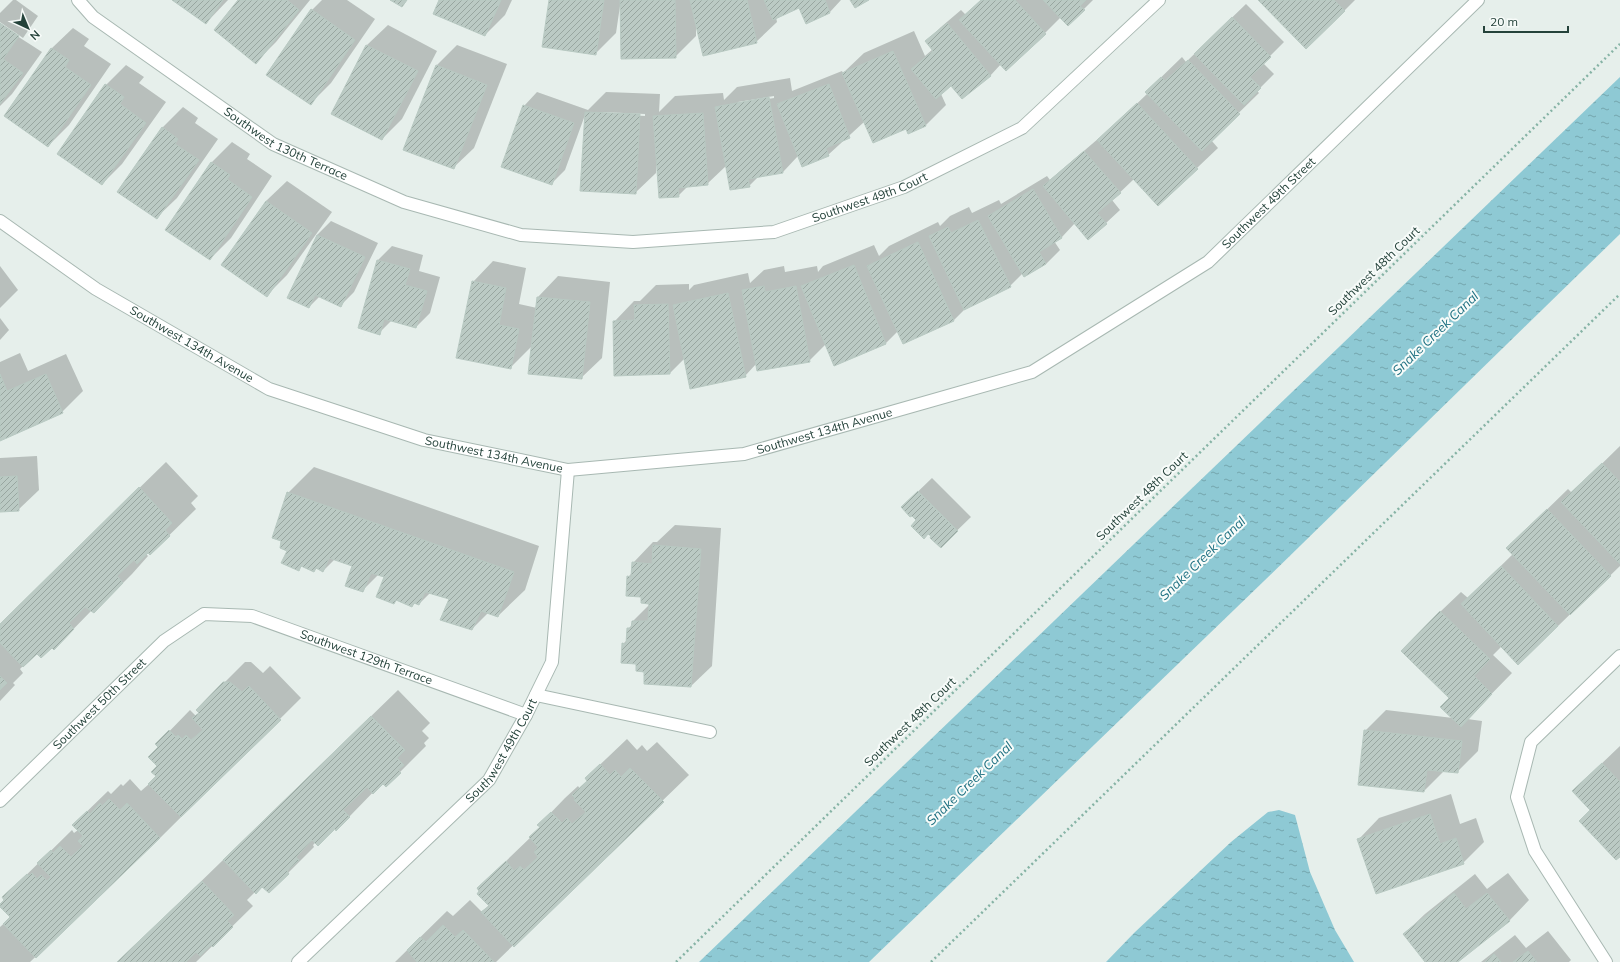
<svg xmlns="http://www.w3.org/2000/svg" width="1620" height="962" viewBox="0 0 1620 962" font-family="Mulish,sans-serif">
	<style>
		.water { fill: url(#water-ripples) }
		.shadow { fill: #0003; fill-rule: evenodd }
		.building { fill: url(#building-hatch); stroke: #b8c9c2 }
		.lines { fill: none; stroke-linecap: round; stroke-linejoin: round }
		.lane-casing { stroke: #a8b8b2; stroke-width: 14 }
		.street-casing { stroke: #a8b8b2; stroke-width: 14 }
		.path { stroke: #86b3a5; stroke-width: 2.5; stroke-dasharray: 2 3; stroke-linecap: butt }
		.lane { stroke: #fff; stroke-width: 12 }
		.street { stroke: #fff; stroke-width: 12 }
		.labels { text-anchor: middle; stroke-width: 4; stroke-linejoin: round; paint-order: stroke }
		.street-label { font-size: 12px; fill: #24423a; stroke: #f7fbf9 }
		.water-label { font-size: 13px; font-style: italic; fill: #1c6f80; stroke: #f7fbf9 }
	</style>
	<defs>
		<pattern id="water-ripples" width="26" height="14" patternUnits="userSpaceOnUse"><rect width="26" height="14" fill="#8ec9d4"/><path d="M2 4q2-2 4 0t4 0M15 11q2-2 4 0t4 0" fill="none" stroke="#74a5ad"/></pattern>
		<pattern id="building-hatch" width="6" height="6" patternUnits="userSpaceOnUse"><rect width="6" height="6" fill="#bbcac4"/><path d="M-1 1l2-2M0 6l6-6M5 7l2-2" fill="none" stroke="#98a6a0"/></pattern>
	</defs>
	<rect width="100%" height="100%" fill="#e6efeb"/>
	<g class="water">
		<polygon points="1620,77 1620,234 1264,581 869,962 699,962"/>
		<polygon points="1279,810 1295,815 1310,872 1335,930 1354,962 1106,962 1134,933 1231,842 1268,812"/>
	</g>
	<g class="shadow">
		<polygon points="13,0 16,0 38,16 23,38 0,22 0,13"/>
		<polygon points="174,0 228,0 206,23"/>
		<polygon points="239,0 310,0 276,42 256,62"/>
		<polygon points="322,0 347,0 375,19 331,83 311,103 312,10"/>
		<polygon points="441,0 512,0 505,15 485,35"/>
		<polygon points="550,0 841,0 830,12 807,22 800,7 776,17 777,22 756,42 696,23 696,36 675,57 620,6 616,33 595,54"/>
		<path d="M981,0H1093L1068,25L1061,17L1045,33L1001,64L990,76L952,85L941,94L946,105L926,125L909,133L907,127L864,122L828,155L798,156L783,172L759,176L749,186L727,165L707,184L688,186L678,196L657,166H656V173L635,193L585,115L565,170L551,184L524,106L537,92L588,110L606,92L660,94L659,112L675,96L723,93L724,100L737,87L790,78L792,91L842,71L843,73L864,53L914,31L925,56L933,49L927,41L941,27L961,10L966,15ZM774,96V98L738,104V102ZM603,112L645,114V116L603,114Z"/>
		<polygon points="1259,0 1355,0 1344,11"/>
		<polygon points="1246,4 1284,42 1263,63 1274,74 1257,91 1259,93 1211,140 1218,148 1158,205 1134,179 1112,200 1120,210 1106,223 1075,223 1062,237 1054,241 1060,250 1046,264 1025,276 1023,273 1010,286 966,308 954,320 898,331 886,343 835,365 826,344 809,361 756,364 745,376 685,358 670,373 614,322 634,301 640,301 656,285 689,284 689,290 694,285 748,273 750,283 764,270 784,266 785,272 817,266 818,272 823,266 874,245 879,256 889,246 938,222 940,226 950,216 969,207 972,213 999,200 1001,204 1047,176 1050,180 1099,138 1100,139 1147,94 1146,92 1182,57 1186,62"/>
		<polygon points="0,25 42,52 12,94 0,106"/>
		<polygon points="388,25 437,51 402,119 382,139 332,113 367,45"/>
		<polygon points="73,28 89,39 84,46 111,64 69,125 48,146 5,116 52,48"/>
		<polygon points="457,45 507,64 474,148 453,168 404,149 437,65"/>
		<polygon points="126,65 144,77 139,83 166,102 122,164 102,184 106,85"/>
		<polygon points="183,107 198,118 195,123 218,139 177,198 156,218 162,128"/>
		<polygon points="232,142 250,154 247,159 272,176 231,238 210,259 211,163"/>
		<polygon points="287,181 332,212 287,275 267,295 266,201"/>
		<polygon points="331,221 378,243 354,292 340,306 320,296 309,307 317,235"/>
		<polygon points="392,246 423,255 419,271 440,277 430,313 416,327 392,320 379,333 378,260"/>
		<polygon points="493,261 526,268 519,304 537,308 538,297 558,276 610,282 602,358 581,378 532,346 510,368 473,282"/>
		<polygon points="0,266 18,290 0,308"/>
		<polygon points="0,318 9,330 0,340"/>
		<polygon points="20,353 28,371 66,354 83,391 62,412 0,440 0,362"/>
		<polygon points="1620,446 1620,566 1558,626 1502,646 1493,655 1512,673 1467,719 1482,721 1478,751 1457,772 1444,771 1424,791 1365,731 1386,710 1453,718 1440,612 1461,592 1468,598 1513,554 1528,528 1568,489 1572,493"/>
		<polygon points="37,456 39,490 18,510 0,511 0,458"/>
		<polygon points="166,462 198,496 191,503 196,509 150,554 148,552 146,554 148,556 132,574 106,600 92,610 54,649 52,647 37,652 20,669 23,673 13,683 15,685 0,701 0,624"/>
		<polygon points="314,467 539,546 525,590 498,616 488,613 472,629 450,598 431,592 419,604 415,603 412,606 397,600 394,603 385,576 379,574 362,591 354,566 335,559 323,571 317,568 314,571 302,566 299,569 288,551 288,493"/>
		<polygon points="932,478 971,517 940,547 932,536 917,520 902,507"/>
		<polygon points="675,525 721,528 712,666 691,686 645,671 623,644 627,640 628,629 632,625 633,621 650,604 628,577 632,573 633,563 653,542 657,542"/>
		<polygon points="245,662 251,662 263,673 270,666 301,698 160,838 30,962 0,962 0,927 11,917 6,900 4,897 72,830 74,833 78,830 73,825 108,791 111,794 121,784 123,786 130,779 141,791 149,784 157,776 160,746 157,744 190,710 196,716 224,683"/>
		<polygon points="398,690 430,723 422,731 429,738 424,743 426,746 400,772 386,785 383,782 349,817 316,842 313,845 314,847 288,873 263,886 255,892 247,900 253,906 196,962 118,962"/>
		<polygon points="627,739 637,750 642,745 647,751 657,742 689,775 496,962 395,962 447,911 453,916 470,900 482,912 489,905 478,888 533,835 541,827 539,825 565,798 578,786 580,789 589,780 586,778"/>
		<polygon points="1620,746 1620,855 1591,810 1573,791"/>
		<polygon points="1451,794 1460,824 1476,818 1484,842 1463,863 1359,839 1379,818"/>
		<polygon points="1508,873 1529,900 1509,921 1456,962 1426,962 1404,934 1425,914 1475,874 1487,889"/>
		<polygon points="1548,931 1571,960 1569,962 1481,962 1515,935 1526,948"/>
	</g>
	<g class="building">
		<polygon points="172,0 223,0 206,24"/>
		<polygon points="238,0 287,0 299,10 256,64 214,30"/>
		<polygon points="390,0 407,0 402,7"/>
		<polygon points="439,0 501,0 485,36 433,14"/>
		<polygon points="549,0 604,0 596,55 542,47"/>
		<polygon points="620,0 675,0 676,58 621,59"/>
		<polygon points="690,0 747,0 757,43 703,56"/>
		<polygon points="764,0 825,0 830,13 806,24 799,8 773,20"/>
		<polygon points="850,0 869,0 855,8"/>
		<polygon points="981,0 1015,0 1046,34 1006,71 959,20"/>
		<polygon points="1043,0 1086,0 1080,6 1085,10 1068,26"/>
		<polygon points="1258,0 1334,0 1345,11 1306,49"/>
		<polygon points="311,9 355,40 311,105 266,75"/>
		<polygon points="1232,17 1271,57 1250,77 1261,88 1244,105 1194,54"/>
		<polygon points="0,23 19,36 3,59 23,73 0,104"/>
		<polygon points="947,23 991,76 962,99 951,86 936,99 911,69 933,51 925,41"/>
		<polygon points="366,45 418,71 382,140 331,114"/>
		<polygon points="51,48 69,60 65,67 91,85 48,147 4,116"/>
		<polygon points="893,51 926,126 908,134 906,129 873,143 842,73"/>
		<polygon points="1188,60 1240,114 1202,151 1145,92 1161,77 1165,81"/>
		<polygon points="436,65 487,85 454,169 403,150"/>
		<polygon points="105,84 124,97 120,104 146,123 102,185 57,154"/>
		<polygon points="829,84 850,138 826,148 829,156 802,167 777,104"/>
		<polygon points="769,97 783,173 748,179 750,187 730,190 715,107"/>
		<polygon points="1137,103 1198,169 1158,206 1097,140"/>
		<polygon points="523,105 574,123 552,185 501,167"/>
		<polygon points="585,112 640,114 636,194 580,191"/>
		<polygon points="703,113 708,185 678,188 679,197 659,198 653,116"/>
		<polygon points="162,127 178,139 175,144 199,160 157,219 117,192"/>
		<polygon points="1084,151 1121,193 1097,213 1107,224 1088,240 1043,186"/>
		<polygon points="211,162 230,175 227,179 252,197 210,260 165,230"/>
		<polygon points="1033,189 1062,238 1039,252 1046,264 1024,277 988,216"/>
		<polygon points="266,201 312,233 267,297 221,265"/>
		<polygon points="978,220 1011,287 964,310 929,236 948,227 951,233"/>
		<polygon points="317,235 365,257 341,307 315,295 309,308 287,298"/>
		<polygon points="918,242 954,321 903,344 867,266"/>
		<polygon points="377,260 410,269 405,285 427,291 416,328 384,319 380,335 358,328"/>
		<polygon points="854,265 886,344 834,366 801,286"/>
		<polygon points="472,281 506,288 499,325 519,329 511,369 456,358"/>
		<polygon points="764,286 765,292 796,286 810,362 757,371 742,290"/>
		<polygon points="728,293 746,377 690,389 673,305"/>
		<polygon points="537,297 590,302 582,379 528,374"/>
		<polygon points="668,304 670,374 614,376 613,321 635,320 634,305"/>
		<polygon points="0,374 7,391 46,374 63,413 0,441"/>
		<polygon points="1602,463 1620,482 1620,564 1561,502"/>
		<polygon points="17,476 19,511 0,512 0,477"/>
		<polygon points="139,487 172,523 165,530 170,536 150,555 148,553 137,564 134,560 117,576 123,583 94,613 85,607 69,623 74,629 54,650 52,648 41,658 37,654 23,667 0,643 0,624"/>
		<polygon points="918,491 958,531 941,548 930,538 931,536 928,534 924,539 911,526 916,520 912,516 910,517 901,507"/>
		<polygon points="287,492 514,572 498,617 481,611 472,630 440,620 449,599 425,592 419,605 414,603 412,607 396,600 394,604 376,597 384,577 371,573 363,592 345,586 352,566 329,558 323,572 316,568 314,572 301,566 299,571 281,563 287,551 280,548 281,541 272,538"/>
		<polygon points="1547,509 1611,576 1570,615 1506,548"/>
		<polygon points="653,545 701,549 691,687 644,684 644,672 636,671 636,664 621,663 622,643 626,644 627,628 631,628 632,621 648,621 649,604 641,603 641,597 626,596 627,576 631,577 632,562 652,564"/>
		<polygon points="1501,566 1558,626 1518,665 1461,604"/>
		<polygon points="1440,611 1490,659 1474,676 1492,694 1461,727 1440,707 1449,698 1401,651"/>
		<polygon points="0,676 7,683 0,690"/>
		<polygon points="223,682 230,682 242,692 249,686 281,720 181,817 148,784 156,776 151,772 157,766 148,757 158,747 155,744 169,730 176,737 178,735 182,739 186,735 191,740 203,730 192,718 199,713 196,710"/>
		<polygon points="371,716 405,750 397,758 404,765 398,770 401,773 386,787 383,784 373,794 367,787 343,810 350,817 336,831 335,829 318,846 312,840 296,857 299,860 287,871 289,874 269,893 262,887 256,894 223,860"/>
		<polygon points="1364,730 1462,741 1458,773 1427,770 1424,792 1358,785"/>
		<polygon points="1602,763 1620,782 1620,857 1616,860 1579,821 1590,810 1572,791"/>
		<polygon points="600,764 610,775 615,770 621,777 630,768 664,802 514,947 481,912 489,906 477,894 479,891 477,888 506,861 514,871 520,866 524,870 538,857 534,852 538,847 529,837 540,827 537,825 551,812 562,823 567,818 572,824 586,812 574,800 575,798 572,795 587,781 585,778"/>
		<polygon points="109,799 120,810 127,803 160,838 36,958 3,924 10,917 0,907 0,904 4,900 2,897 27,874 29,876 32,873 37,879 41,875 47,881 51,877 37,863 51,850 53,853 60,846 71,857 83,846 78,841 83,836 72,825 87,811 90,814 100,803 102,806"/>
		<polygon points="1430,814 1440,844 1456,838 1464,864 1376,894 1357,839"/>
		<polygon points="202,881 234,915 227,921 233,927 213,947 211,945 200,956 196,952 186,962 117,962"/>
		<polygon points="1454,893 1466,909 1487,893 1510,921 1458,962 1425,962 1403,934"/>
		<polygon points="443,925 455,937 463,930 494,962 417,962 407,950 420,937 426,942"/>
		<polygon points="1528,951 1537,962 1513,962"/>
		<polygon points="1494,954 1501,962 1485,962"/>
	</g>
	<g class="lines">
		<g class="lane-casing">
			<polyline id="lane" points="536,695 710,732"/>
		</g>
		<g class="street-casing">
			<g id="street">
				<path id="s1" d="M78,0L93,17L273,144L404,202L521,235L633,242L774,232L904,187L1022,128L1159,0"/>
				<path id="s2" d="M0,221L96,289L269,389L424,440L568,470L744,454L1032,372L1208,262L1478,0"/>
				<path id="s3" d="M0,801L164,641L204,614L252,616L526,715"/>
				<path id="s4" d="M298,962L489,780L526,715L552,662L568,470"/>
				<polyline points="1606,962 1535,851 1517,797 1531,742 1620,656"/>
			</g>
		</g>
		<g class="path">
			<polyline points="676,962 1620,44"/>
			<polyline points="931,962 1620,294"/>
		</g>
		<use href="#lane" class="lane"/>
		<use href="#street" class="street"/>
	</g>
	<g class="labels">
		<g class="street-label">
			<text dy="4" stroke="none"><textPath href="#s1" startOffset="254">Southwest 130th Terrace</textPath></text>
			<text dy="4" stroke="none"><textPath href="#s1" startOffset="863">Southwest 49th Court</textPath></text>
			<text dy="4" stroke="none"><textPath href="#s2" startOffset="1396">Southwest 49th Street</textPath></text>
			<text transform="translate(1374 271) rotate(-44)" y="4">Southwest 48th Court</text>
			<text dy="4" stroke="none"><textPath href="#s2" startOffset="228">Southwest 134th Avenue</textPath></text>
			<text dy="4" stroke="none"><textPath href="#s2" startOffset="888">Southwest 134th Avenue</textPath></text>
			<text dy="4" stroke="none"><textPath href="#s2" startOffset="552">Southwest 134th Avenue</textPath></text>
			<text transform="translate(1142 496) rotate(-44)" y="4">Southwest 48th Court</text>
			<text dy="4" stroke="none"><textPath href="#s3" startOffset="447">Southwest 129th Terrace</textPath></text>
			<text dy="4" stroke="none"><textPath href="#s3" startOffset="139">Southwest 50th Street</textPath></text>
			<text transform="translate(910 722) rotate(-44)" y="4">Southwest 48th Court</text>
			<text dy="4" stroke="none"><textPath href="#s4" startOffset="295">Southwest 49th Court</textPath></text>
		</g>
		<g class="water-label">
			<text transform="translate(1435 333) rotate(-44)" y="5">Snake Creek Canal</text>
			<text transform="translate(1202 558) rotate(-44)" y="5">Snake Creek Canal</text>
			<text transform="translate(969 783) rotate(-44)" y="5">Snake Creek Canal</text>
		</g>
	</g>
	<g transform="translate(28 28) rotate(136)" stroke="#f7fbf9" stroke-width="3" paint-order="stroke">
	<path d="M0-3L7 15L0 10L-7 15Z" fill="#24423a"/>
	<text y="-6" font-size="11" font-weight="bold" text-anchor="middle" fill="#24423a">N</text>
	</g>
	<path d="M1484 26v6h84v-6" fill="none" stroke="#24423a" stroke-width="2"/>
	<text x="1490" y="26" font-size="12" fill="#24423a" stroke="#f7fbf9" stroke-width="3" paint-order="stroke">20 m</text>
</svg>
